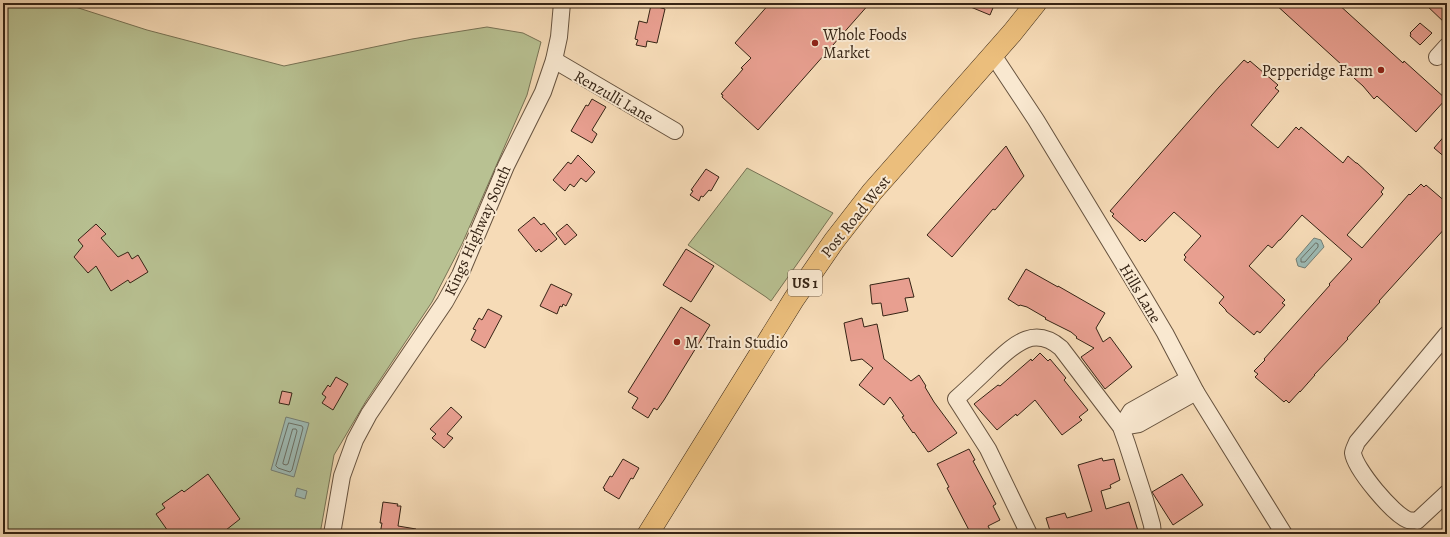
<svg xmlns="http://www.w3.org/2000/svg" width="1450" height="537" viewBox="0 0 1450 537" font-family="Alegreya,serif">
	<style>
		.green { fill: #b8c192; stroke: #777254 }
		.water { fill: #9dbab4; stroke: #747e74 }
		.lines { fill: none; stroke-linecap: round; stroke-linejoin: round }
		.shore { stroke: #6a6f64; stroke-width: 1 }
		.building { fill: #e89f90; stroke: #362415 }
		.minor-casing { stroke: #66523e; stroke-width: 18 }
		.major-casing { stroke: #362415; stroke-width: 22 }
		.minor { stroke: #f9e8d0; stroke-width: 16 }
		.major { stroke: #ebbe7c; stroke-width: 21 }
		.poi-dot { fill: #8f2418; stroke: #f9e8d0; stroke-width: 1.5 }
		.labels { text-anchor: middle; stroke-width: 4; stroke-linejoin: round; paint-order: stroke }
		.shield { fill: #f9e8d0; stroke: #705f4d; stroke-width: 1 }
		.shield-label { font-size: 15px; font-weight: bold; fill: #362415 }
		.poi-label { font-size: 16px; fill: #362415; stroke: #f9e8d0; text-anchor: start }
		.street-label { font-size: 16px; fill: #362415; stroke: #f9e8d0 }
	</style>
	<rect width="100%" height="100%" fill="#f6dbb7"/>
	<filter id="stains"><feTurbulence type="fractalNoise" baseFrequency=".005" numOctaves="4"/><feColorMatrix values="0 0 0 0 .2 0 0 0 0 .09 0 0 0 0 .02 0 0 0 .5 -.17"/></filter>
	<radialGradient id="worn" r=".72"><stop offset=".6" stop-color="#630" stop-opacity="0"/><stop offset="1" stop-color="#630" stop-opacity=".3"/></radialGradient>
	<g class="green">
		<polygon points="3,3 63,3 147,30 284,66 412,39 487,27 523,33 541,42 527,95 462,244 432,302 366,401 334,455 320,534 3,534"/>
		<polygon points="747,168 833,213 771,301 766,297 688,245"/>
	</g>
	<g class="water">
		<polygon points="1314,238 1321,240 1324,247 1305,268 1298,266 1296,259"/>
		<polygon points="286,417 309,423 294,477 271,470"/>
		<polygon points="297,488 307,491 305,499 295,496"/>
	</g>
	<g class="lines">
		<g class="shore">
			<polygon points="1316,243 1318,244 1318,247 1305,262 1301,262 1301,259"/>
			<polygon points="289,423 302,426 303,428 292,470 290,472 278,468 276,466"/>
			<polygon points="293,429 296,429 297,431 288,464 286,465 283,464 283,463"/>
		</g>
	</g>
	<g class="building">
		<polygon points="770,3 870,3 758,130 722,97 723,95 721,94 737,76 743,69 741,68 751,58 735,43"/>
		<polygon points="961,3 995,3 990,15"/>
		<polygon points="1274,3 1337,3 1403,63 1404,61 1446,99 1416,132 1377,96 1374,99 1363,86 1354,78 1354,76"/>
		<polygon points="1424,3 1447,3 1447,25"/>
		<polygon points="651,5 665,9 657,43 647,41 646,47 636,45 638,40 635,39 639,21 647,23"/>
		<polygon points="1420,23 1432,33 1420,45 1410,36 1411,34 1410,33"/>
		<polygon points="1244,60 1248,63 1250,61 1278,85 1275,88 1279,91 1251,125 1278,148 1296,127 1299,130 1301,127 1343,163 1348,156 1356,163 1357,163 1384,188 1381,192 1383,194 1347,235 1362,248 1409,194 1410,195 1421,184 1424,187 1426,185 1447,203 1447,226 1379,301 1380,302 1347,338 1348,339 1314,375 1315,375 1300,392 1300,391 1289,403 1286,400 1284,402 1255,377 1258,374 1254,371 1265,360 1264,359 1330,285 1329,284 1352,259 1302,215 1280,240 1279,240 1272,248 1268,245 1249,266 1285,300 1282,303 1285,305 1260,333 1257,331 1254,335 1226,311 1226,310 1219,303 1224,297 1184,260 1186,257 1184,255 1201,236 1174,212 1145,242 1142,239 1140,241 1112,216 1114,214 1110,211 1219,87"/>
		<polygon points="592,99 606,107 592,130 597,134 592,143 571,131 586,105 588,106"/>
		<polygon points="1447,133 1447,159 1434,148"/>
		<polygon points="1006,146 1024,176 995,210 993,209 952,257 927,235"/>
		<polygon points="578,155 595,172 586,182 581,178 574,187 570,184 565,191 553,180 568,162 571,164"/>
		<polygon points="706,169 719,177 711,191 709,190 703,197 701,196 699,201 690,195 693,191 691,190"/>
		<polygon points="534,217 541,225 544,223 557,239 541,252 539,249 536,252 518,230"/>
		<polygon points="96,224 106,234 101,238 118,257 128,252 132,259 138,255 148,272 130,283 128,280 111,291 96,266 88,273 74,257 83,246 78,240"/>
		<polygon points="567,224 577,235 565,245 556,233"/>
		<polygon points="686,249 714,266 691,302 663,285"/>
		<polygon points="1026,269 1058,287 1058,286 1105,313 1096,328 1103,342 1110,337 1132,367 1105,389 1081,357 1094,348 1076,338 1077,337 1071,332 1045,319 1046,318 1027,307 1020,305 1019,306 1008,299"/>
		<polygon points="909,278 914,297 905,298 908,311 883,316 881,303 872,304 870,285"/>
		<polygon points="551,284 572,294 566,306 563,304 562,307 560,306 557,314 540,306"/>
		<polygon points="681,307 710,325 664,400 657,410 654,408 648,418 632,408 638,398 628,392"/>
		<polygon points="488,309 502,316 485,348 471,340 476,330 473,329 479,318 482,320"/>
		<polygon points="862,318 864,327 877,324 884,359 911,381 919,375 926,386 925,387 934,402 957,433 931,451 928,452 914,432 913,433 902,417 904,416 890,397 884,405 859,385 873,368 862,359 851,361 844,323"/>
		<polygon points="1040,353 1048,361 1050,359 1066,378 1064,380 1088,410 1079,417 1082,420 1062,435 1035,400 1017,416 1016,414 997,430 974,404 998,385 1000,386 1031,359 1032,361"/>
		<polygon points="336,377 348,384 333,410 322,403 326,397 322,394 328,385 330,387"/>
		<polygon points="282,391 292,393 289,405 279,403"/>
		<polygon points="451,407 462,417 447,434 453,438 444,448 432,438 436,434 430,429"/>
		<polygon points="969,449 975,460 973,461 996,504 993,506 1000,520 988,526 992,534 971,534 947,488 949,487 937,464"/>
		<polygon points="1102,458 1103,461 1114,459 1120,480 1110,485 1111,488 1101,491 1106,509 1129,502 1139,534 1051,534 1046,518 1065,513 1067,518 1092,511 1078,465"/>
		<polygon points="623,459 639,468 633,479 631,478 619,499 604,490 605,489 603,488 610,476 612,477"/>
		<polygon points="208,474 240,519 226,530 229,534 170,534 156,514 165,508 162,504 182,490 184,492"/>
		<polygon points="1182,474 1203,505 1173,525 1152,492"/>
		<polygon points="383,502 398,504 397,506 401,506 398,526 416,529 416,534 380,534 382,523 380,523"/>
	</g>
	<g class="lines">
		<g class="minor-casing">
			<g id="minor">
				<polyline points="993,55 1036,120 1140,291 1165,333 1196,392 1284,534"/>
				<polyline points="1437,57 1447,46"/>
				<polyline points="554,60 675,131"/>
				<path d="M1447,334L1357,442C1356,445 1353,450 1353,453C1355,469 1393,514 1408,520C1410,521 1414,520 1417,521L1447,493"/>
				<polyline points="1188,379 1131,411 1121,427 1139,424 1196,392"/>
				<polyline points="332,534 342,476 355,440 369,414 445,302 460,275 506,166 543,92 554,60 559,37 562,3"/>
				<path d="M1029,534L988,449L956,399C968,388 980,377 992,365C1013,346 1033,324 1061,348L1121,427L1127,444L1145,500L1152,525L1153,534"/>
			</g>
		</g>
		<g class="major-casing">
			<polyline id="major" points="648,534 794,299 834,241 872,192 1012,33 1036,3"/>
		</g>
		<use href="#minor" class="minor"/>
		<use href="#major" class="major"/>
	</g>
	<g class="poi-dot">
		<circle cx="815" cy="43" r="4"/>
		<circle cx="1381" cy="70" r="4"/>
		<circle cx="677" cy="342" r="4"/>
	</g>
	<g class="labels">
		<rect class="shield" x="788" y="270" width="34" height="26" rx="3"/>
		<g class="shield-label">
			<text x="805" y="288">US 1</text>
		</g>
		<g class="poi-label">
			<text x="823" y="40">Whole Foods<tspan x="823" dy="18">Market</tspan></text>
			<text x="1373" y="76" text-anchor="end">Pepperidge Farm</text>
			<text x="685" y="348">M. Train Studio</text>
		</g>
		<g class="street-label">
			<text transform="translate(614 96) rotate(30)" y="6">Renzulli Lane</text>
			<text transform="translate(855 216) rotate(-51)" y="6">Post Road West</text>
			<text transform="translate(477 230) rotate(-66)" y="6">Kings Highway South</text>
			<text transform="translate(1141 293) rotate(59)" y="6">Hills Lane</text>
		</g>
	</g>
	<rect width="1450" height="537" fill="none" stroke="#f6dbb7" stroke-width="16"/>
	<rect x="4" y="4" width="1442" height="529" fill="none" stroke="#362415" stroke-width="2"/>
	<rect x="8" y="8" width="1434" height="521" fill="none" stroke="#362415"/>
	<rect width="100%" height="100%" filter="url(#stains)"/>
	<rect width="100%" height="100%" fill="url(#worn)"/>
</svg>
